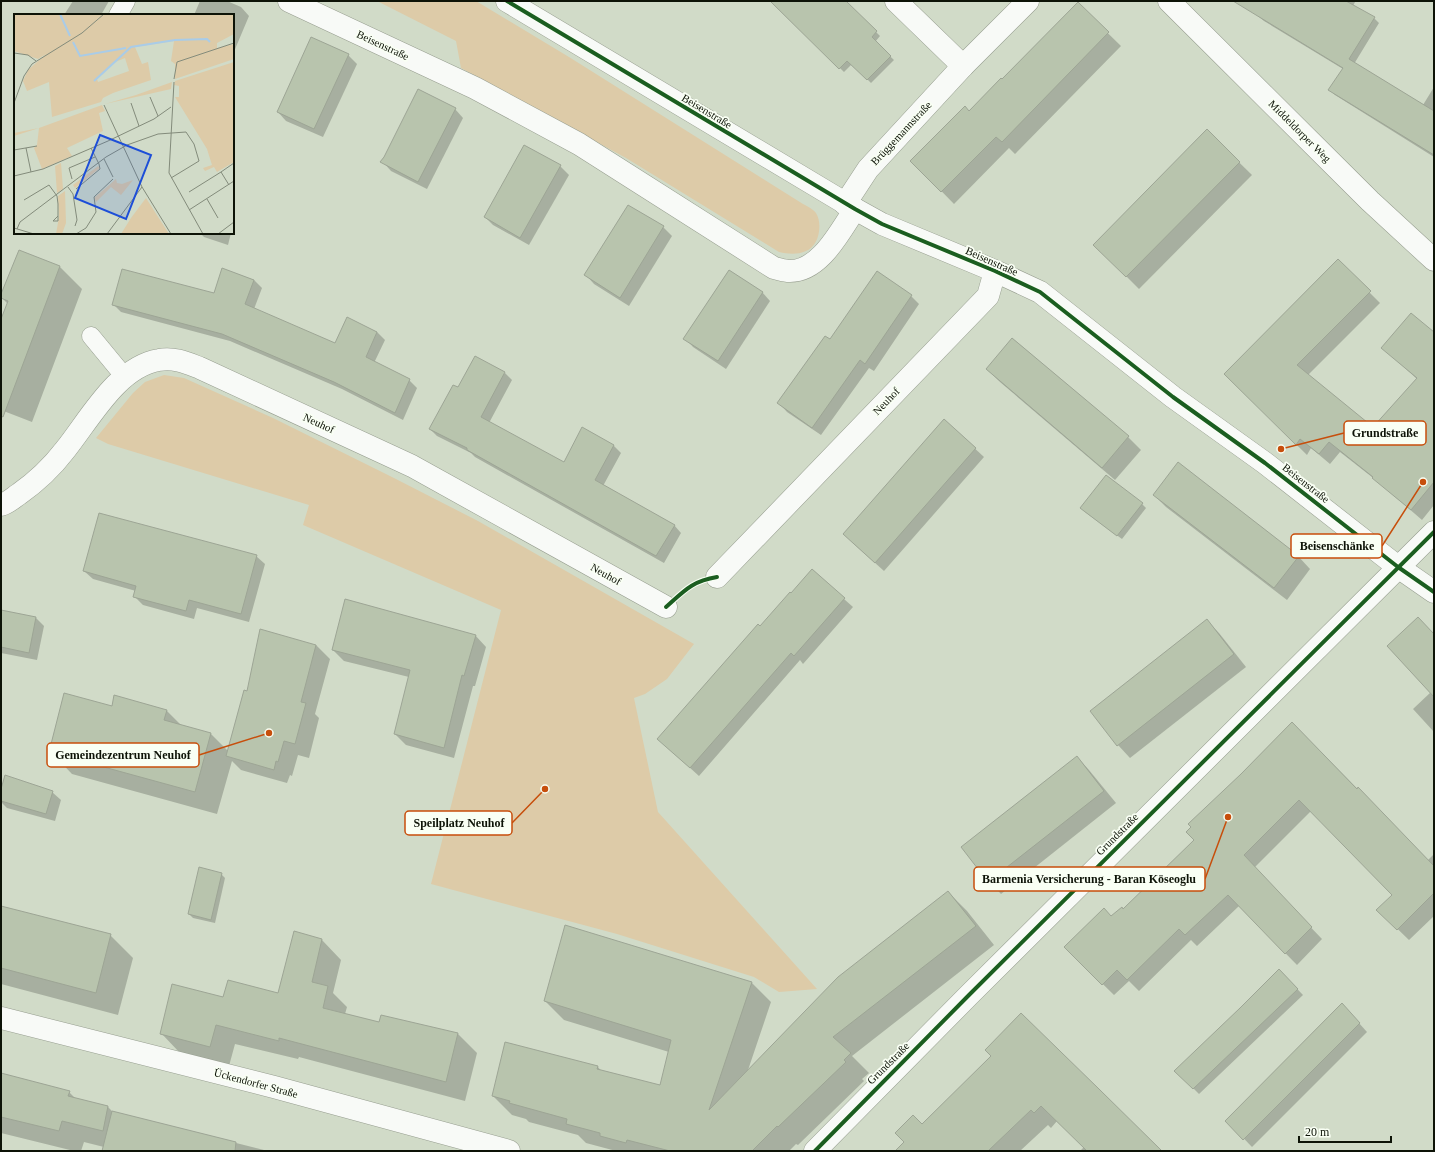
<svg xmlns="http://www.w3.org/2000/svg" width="1435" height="1152" viewBox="0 0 1435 1152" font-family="'Times New Roman',serif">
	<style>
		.green { fill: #ddcba8 }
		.shadow { fill: #0003 }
		.building { fill: #b8c4ad; stroke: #9da595 }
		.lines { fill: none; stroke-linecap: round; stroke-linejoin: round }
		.lane-casing { stroke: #969d8f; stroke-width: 19 }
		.street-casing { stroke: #969d8f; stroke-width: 23 }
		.lane { stroke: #f8faf7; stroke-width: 18 }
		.street { stroke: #f8faf7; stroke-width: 22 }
		.cycleway-casing { stroke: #f9fff4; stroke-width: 6 }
		.cycleway { stroke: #1b5e20; stroke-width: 4 }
		.labels { text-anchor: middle; stroke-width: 3.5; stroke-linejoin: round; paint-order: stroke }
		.street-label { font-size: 11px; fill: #0d1307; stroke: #f9fff4 }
		.inset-river { fill: none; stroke: #a9cce8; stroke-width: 2 }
		.inset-road { fill: none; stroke: #838b7b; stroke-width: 1 }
		.view { fill: #1d4ed8; fill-opacity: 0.15; stroke: #1d4ed8; stroke-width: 2 }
		.inset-edge { fill: none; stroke: #0d1307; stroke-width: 2 }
		.leader { fill: none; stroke: #c74e0b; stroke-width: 1.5 }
		.callout-dot { fill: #c74e0b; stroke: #f9fff4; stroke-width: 1.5 }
		.callout { fill: #f9fff4; stroke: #c74e0b; stroke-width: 1.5 }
		.callout-label { font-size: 12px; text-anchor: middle; font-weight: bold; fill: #0d1307 }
	</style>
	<rect width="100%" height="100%" fill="#d1dbc8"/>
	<g class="green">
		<path d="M377,1H476L569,57L803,204C807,206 813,209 816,213C823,224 819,246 806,251C797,255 788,254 779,252L626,158L461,68L456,41Z"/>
		<polygon points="164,375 184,378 273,418 392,477 478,521 694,644 667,679 645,694 634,698 658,812 817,989 779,992 754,977 617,934 431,884 501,610 303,525 309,505 108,444 96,438 133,393 145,382"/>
	</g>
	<g class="shadow">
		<polygon points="73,1 109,1 101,15 64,15"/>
		<polygon points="200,1 227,1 241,7 249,16 233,54 233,15 194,15"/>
		<polygon points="771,1 845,1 880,36 875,42 894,60 871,83 852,64 844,72"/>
		<polygon points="1260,1 1353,1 1355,2 1353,6 1374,18 1379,23 1354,64 1423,105 1434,87 1434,157 1335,95 1330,90 1343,69 1264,21 1258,16"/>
		<polygon points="1078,4 1121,46 1015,154 1009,148 954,204 912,161 969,112"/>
		<polygon points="348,55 357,64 323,137 286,121 278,112"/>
		<polygon points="455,109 463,118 427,189 391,171 383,162"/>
		<polygon points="1207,131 1252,175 1139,289 1095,245"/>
		<polygon points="560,166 569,175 529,245 493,225 485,217"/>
		<polygon points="628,206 663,227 672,236 629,306 594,284 586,275"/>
		<polygon points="200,233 231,233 228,245 204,237"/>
		<polygon points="20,251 60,267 82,289 32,422 1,410 1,322 8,304 1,297"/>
		<polygon points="1338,261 1380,303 1308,375 1373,428 1417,379 1383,348 1434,333 1434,505 1422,520 1377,481 1340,452 1330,464 1311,448 1307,455 1225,374"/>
		<polygon points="223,269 254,280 262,288 254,309 336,345 347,319 377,332 385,340 374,363 409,380 417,388 403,420 342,389 230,341 121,312 113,304 214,294"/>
		<polygon points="762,292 770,301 726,369 693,347 685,338"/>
		<polygon points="911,296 919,304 874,371 869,368 821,435 787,412 779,403 830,340"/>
		<polygon points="1013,339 1128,437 1141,450 1115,480 1000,382 987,369"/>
		<polygon points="505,373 512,380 489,423 564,463 613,445 621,453 603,486 674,525 681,533 664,563 475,457 471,453 437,436 430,429"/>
		<polygon points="944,420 984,457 884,571 852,542"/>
		<polygon points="1154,495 1298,556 1310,569 1287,600 1166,507"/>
		<polygon points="1142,504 1146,508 1122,539 1085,512"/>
		<polygon points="256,556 265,564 249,622 197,608 194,619 143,605 134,596 136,591 93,579 84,571"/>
		<polygon points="844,599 853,607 803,664 800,660 699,776 658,739 760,628"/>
		<polygon points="1,611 36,618 44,626 37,660 1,653"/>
		<polygon points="1206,620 1219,633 1246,667 1130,758 1118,745"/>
		<polygon points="475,635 486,647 475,686 473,686 454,758 406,745 395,734 409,677 344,661 333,650"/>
		<polygon points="1434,635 1434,732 1413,709 1431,692"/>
		<polygon points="316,645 330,659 315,714 319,718 309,758 298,755 292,776 290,775 287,783 241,770 232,761 217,814 72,774 50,751 112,707 167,711 182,726 211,734 228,751 248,692"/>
		<polygon points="1292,723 1428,860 1434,854 1434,916 1409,940 1378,910 1393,895 1311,811 1254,868 1322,939 1297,965 1239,906 1197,946 1191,940 1139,991 1129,981 1114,995 1065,947 1123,910 1195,840 1241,774"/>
		<polygon points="1077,757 1089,770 1116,803 1001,894 989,881"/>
		<polygon points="1,792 52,792 61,800 55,821 7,808 1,802"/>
		<polygon points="221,874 225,878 215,923 193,918 189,914"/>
		<polygon points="948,892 967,911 994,945 852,1056 869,1073 862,1079 864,1081 798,1145 796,1144 789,1151 616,1151 586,1143 578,1135 529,1122 526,1119 512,1115 493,1096 598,1067 602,1072 661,1086 669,1052 564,1020 545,1001 566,926 752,983 771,1002 747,1073"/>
		<polygon points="1,907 110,935 133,958 118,1015 1,984"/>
		<polygon points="295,932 322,940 341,960 333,993 347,1007 345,1014 380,1023 382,1016 458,1034 477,1053 465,1101 299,1057 298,1059 235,1044 229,1066 180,1053 161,1033 224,999 279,994"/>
		<polygon points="1279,970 1303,995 1199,1094 1176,1071 1240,1009"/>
		<polygon points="1350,1013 1367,1032 1252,1147 1227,1121"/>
		<polygon points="992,1056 1161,1151 1080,1151 1084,1147 1057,1121 1051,1128 1048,1125 1020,1151 915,1151 923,1125"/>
		<polygon points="1,1075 69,1092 76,1099 108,1107 113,1112 268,1151 103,1151 104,1147 84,1142 81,1151 74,1151 1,1133"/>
	</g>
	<g class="building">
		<polygon points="770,1 846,1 877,31 872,37 891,56 867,80 847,61 839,69"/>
		<polygon points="1233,1 1346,1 1375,17 1349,59 1434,111 1434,155 1328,90 1343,68"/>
		<polygon points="1078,2 1109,32 1002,142 996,137 941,192 910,161 965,106 969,111 1001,78 1002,79"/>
		<polygon points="311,37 349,54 314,129 277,112"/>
		<polygon points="418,89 456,108 418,182 380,162 384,157"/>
		<polygon points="1207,129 1240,162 1126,277 1093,245"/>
		<polygon points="524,145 561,165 520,238 484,217"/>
		<polygon points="628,205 664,226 620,298 584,275"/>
		<polygon points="19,250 60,266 3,417 1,416 1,319 8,301 1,298 1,294"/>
		<polygon points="1338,259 1371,291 1297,365 1373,427 1417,378 1381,348 1411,313 1434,332 1434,482 1411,510 1372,478 1373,477 1329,442 1319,454 1300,439 1296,445 1224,374"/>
		<polygon points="222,268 254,280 245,304 335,343 347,317 377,332 366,357 410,379 395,413 334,382 222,334 112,305 122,269 214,293"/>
		<polygon points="729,270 763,292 718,361 683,339"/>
		<polygon points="877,271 912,295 865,364 860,360 812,428 777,403 825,336 830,339"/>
		<polygon points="1012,338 1129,436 1102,468 986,369"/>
		<polygon points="475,356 505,372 481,417 564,462 582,427 614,445 595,480 675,525 656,556 467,450 467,448 429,429 453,385 458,387"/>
		<polygon points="944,419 976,448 875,563 843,534"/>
		<polygon points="1178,462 1299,556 1274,588 1153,495"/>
		<polygon points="1106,475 1143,503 1117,536 1080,508"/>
		<polygon points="99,513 257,555 241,614 189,600 186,611 133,597 136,586 83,571"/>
		<polygon points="812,569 845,598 794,656 791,653 690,768 657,739 758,624 760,626 790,592 791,593"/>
		<polygon points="345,599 476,635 464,676 462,675 444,748 394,734 410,670 332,650"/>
		<polygon points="1,610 36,617 29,653 1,647"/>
		<polygon points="1418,617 1434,634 1434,697 1387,646"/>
		<polygon points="1207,619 1234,654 1117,746 1090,711"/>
		<polygon points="260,629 316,645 301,702 306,703 295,744 284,741 278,762 276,761 274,770 226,756 244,690 247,691"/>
		<polygon points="64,693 112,706 114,695 167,710 164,720 211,733 195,792 49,752"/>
		<polygon points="1292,722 1357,789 1358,787 1434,866 1434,893 1397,930 1376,910 1392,895 1299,800 1244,855 1312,927 1285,954 1228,895 1185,935 1179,929 1127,980 1117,970 1102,985 1064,947 1104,908 1111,916 1122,907 1123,909 1194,840 1186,832 1191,827 1188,824 1241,774"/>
		<polygon points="1077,756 1104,791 988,882 961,847"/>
		<polygon points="5,775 53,791 46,814 1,801 1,789"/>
		<polygon points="199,867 222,873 211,920 188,914"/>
		<polygon points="948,891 976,926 833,1037 851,1053 844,1060 846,1062 778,1127 777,1126 752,1151 670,1151 627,1140 626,1143 600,1136 600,1133 566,1124 567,1119 509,1103 510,1101 492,1096 505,1042 598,1066 597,1069 660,1085 671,1040 544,1001 565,925 752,982 709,1110 838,977"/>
		<polygon points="1,906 111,934 96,993 1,968"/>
		<polygon points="294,931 322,939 312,982 328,986 323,1008 379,1022 381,1015 458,1033 446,1082 279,1038 279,1041 216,1025 210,1047 160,1034 172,984 223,997 228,980 278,993"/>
		<polygon points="1279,969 1298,989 1193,1089 1174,1071 1240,1008"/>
		<polygon points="1342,1003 1360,1023 1243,1140 1225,1121"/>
		<polygon points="1021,1013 1099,1089 1162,1151 1087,1151 1041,1106 1034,1113 1031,1110 988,1151 895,1151 904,1142 895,1133 913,1115 922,1124 991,1056 985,1050"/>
		<polygon points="1,1073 70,1091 68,1096 108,1106 103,1131 62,1121 59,1131 1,1117"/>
		<polygon points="112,1111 236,1142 235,1151 102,1151"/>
	</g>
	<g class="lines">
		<g class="lane-casing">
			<g id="lane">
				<polyline points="118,15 126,1"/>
				<polyline points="91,336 124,376"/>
			</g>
		</g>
		<g class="street-casing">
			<g id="street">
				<path d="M289,1L475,88L579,144L774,268C779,269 785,271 789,271C820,272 840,231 855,209"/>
				<polyline points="507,1 855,209 882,224 995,271 1040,292 1173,397 1265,463 1398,567 1434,592"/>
				<polyline points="896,1 963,66"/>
				<polyline points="1169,1 1370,201 1434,260"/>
				<polyline points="845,204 868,169 963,66 1028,1"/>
				<path d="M1,505C8,503 13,498 19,494C36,482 52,467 65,450C90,419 117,367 159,360C174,357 187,363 200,368L412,466L666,607"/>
				<polyline points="717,577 988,296 995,271"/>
				<polyline points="1,1018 274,1087 509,1151"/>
				<polyline points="815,1151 969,995 1434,532"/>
			</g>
		</g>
		<use href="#lane" class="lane"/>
		<use href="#street" class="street"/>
		<g class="cycleway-casing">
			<g id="cycleway">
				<polyline points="507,1 855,209 882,224 995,271 1040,292 1173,397 1265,463 1398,567 1434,592"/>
				<path d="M666,607C684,591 692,581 717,577"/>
				<polyline points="815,1151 969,995 1434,532"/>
			</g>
		</g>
		<use href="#cycleway" class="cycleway"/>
	</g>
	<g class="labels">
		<g class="street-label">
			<text transform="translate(383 45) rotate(25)" y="4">Beisenstraße</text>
			<text transform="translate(707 111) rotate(31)" y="4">Beisenstraße</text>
			<text transform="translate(1300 131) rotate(45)" y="4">Middeldorper Weg</text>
			<text transform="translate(901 133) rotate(-47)" y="4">Brüggemannstraße</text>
			<text transform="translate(992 261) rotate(24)" y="4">Beisenstraße</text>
			<text transform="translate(886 401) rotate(-46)" y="4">Neuhof</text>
			<text transform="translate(319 423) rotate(25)" y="4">Neuhof</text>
			<text transform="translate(1306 483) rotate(38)" y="4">Beisenstraße</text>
			<text transform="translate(606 574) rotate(29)" y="4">Neuhof</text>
			<text transform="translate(1117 834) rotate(-45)" y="4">Grundstraße</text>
			<text transform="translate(888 1063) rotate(-45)" y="4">Grundstraße</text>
			<text transform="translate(256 1083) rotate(15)" y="4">Ückendorfer Straße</text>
		</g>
	</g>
	<g transform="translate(14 14)">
		<rect width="220" height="220" fill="#d1dbc8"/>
		<path d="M0,0H220V20L203,29V34L220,30V45L161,65V50L157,47L160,27L121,33L128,50L134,48L137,66L99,79L89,84L87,88L38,103L35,68L13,77L9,67L14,56L32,40L24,45L0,37ZM111,44L115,57L84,68L83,65L101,48ZM220,48V148L203,158L200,153L191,157L189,154L198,151L193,135L161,83H165V72L160,71L161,67ZM158,68L157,75L91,90L122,81ZM88,91L91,97L85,99L89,117L53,134L58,142L28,155L20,134L23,131L25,114L0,122V119L25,114ZM47,149L49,175L43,179L41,152ZM84,152L86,154L61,174L59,171ZM102,165L103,169L108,170L119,166L107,181L97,173L82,188L80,184ZM51,177L52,209L48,220H42L45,203L44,182ZM132,184L155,220H107L117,204Z" fill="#ddcba8" fill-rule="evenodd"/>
		<path class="inset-river" d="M46,0L56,22M59,28L66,42L112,34M80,67L117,33L161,26L193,25L196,28"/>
		<path class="inset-road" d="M0,39L14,41L22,47M160,65L163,48L220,29M160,68L155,159L189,220M136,83L144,102M0,89L10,62L18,50L68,19L90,0M117,89L125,112M90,91L128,173L157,220M12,134L17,158M77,134L85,150M0,136L23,132M90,145L99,163M0,162L29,155L94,127L140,105L157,93M58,165L55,154L81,143M215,171L207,158L220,149M54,173L59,180L63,206L61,212M62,175L86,155L85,150M175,178L207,158M193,185L204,204M10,186L35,171L43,182L44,190V207H39L44,202M175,196L220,167M0,214L20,220M3,215L6,208L92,143L113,131L144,120L172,118L180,130L185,147L157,164M62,220L72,214L82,198L80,183L99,165M93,220L128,173M204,220L220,208"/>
		<path class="view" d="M86,121L137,141L112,205L61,184Z"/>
		<rect width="220" height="220" class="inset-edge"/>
	</g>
	<path class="leader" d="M1281 449L1344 433M1423 482L1382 546M269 733L199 755M545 789L512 823M1228 817L1205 879"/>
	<g class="callout-dot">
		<circle cx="1281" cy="449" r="4"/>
		<circle cx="1423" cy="482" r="4"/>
		<circle cx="269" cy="733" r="4"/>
		<circle cx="545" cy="789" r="4"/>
		<circle cx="1228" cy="817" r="4"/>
	</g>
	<g class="callout">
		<rect x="1344" y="421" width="82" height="24" rx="4"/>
		<rect x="1291" y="534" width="91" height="24" rx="4"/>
		<rect x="47" y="743" width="152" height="24" rx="4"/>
		<rect x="405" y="811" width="107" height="24" rx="4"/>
		<rect x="974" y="867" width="231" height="24" rx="4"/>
	</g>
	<g class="callout-label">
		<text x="1385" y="437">Grundstraße</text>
		<text x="1337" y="550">Beisenschänke</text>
		<text x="123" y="759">Gemeindezentrum Neuhof</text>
		<text x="459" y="827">Speilplatz Neuhof</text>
		<text x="1089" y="883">Barmenia Versicherung - Baran Köseoglu</text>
	</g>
	<rect width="1435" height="1152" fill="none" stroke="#0d1307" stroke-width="4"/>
	<path d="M1299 1136v6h92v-6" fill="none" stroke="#0d1307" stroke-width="2"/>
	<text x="1305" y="1136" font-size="12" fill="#0d1307" stroke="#f9fff4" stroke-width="3" paint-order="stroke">20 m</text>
</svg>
